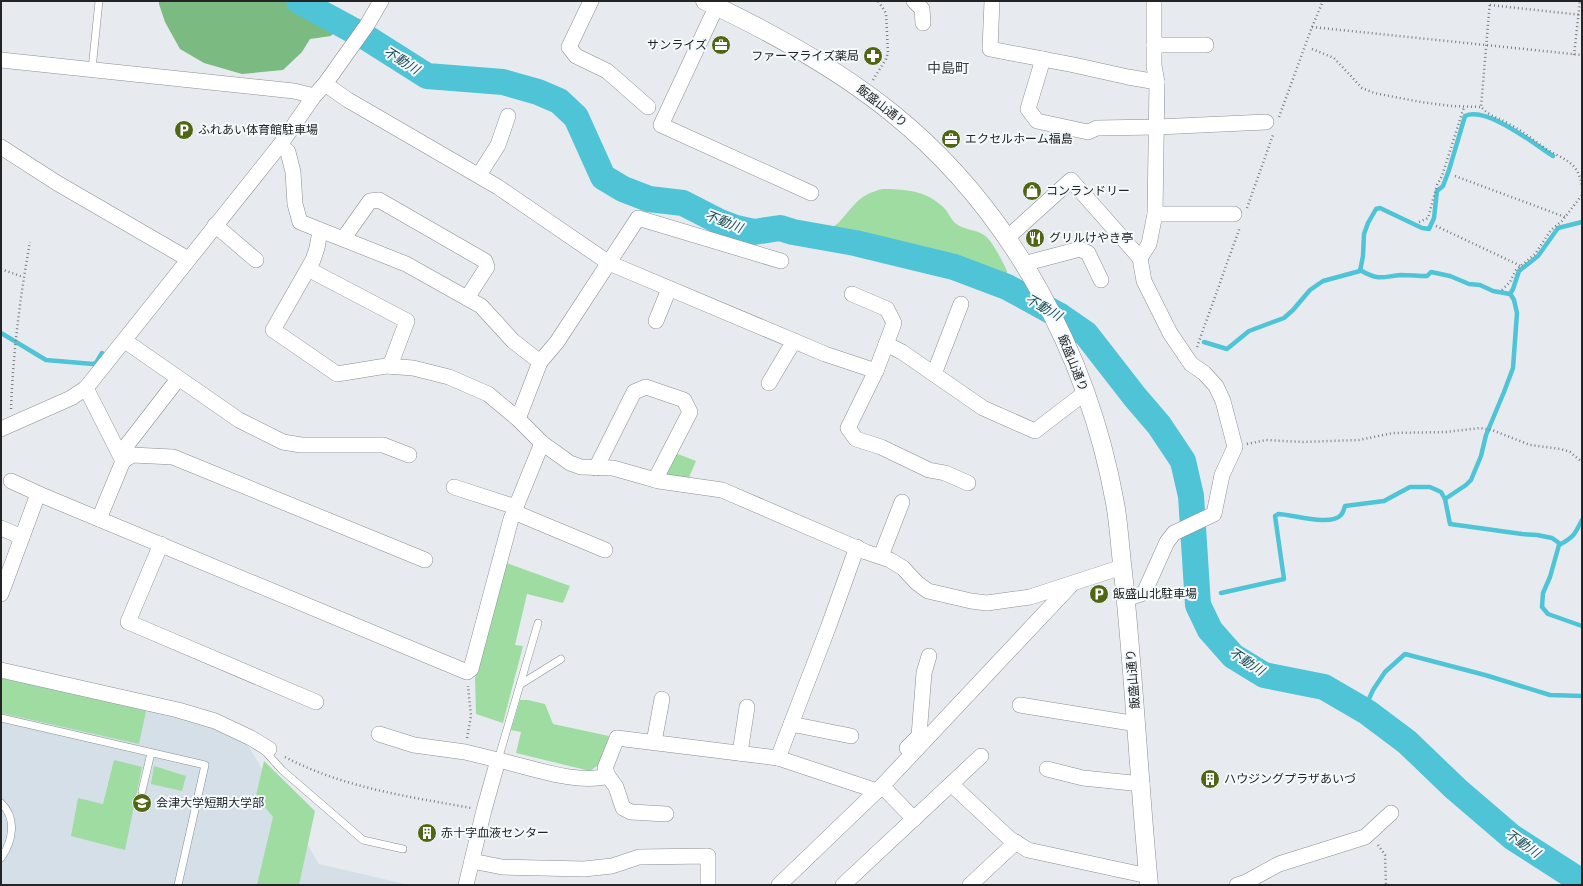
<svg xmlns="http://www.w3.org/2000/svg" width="1583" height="886" viewBox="0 0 1583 886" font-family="Helvetica,'Noto Sans JP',sans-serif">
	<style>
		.built { fill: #d4dfe7 }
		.green { fill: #9edca2 }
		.forest { fill: #7bbb81 }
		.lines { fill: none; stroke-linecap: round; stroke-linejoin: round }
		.stream { stroke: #4fc4d6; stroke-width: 4.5 }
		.river { stroke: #4fc4d6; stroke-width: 26 }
		.service-casing { stroke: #8b8f92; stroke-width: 8 }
		.minor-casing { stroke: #8b8f92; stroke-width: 16 }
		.tertiary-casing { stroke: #8b8f92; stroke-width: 19 }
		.path { stroke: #7b7e80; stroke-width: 2.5; stroke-dasharray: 1 3; stroke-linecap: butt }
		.service { stroke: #fff; stroke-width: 7 }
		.minor { stroke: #fff; stroke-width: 15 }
		.tertiary { stroke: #fff; stroke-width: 18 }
		.labels { text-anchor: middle; stroke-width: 4; stroke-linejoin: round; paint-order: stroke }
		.poi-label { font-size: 12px; fill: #222425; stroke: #f4f9fc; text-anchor: start }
		.street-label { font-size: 12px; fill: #222425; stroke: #f4f9fc }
		.water-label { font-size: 13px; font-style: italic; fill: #1a4d55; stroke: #f4f9fc }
		.quarter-label { font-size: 14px; fill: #3a3d3f; stroke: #f4f9fc }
	</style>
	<rect width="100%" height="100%" fill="#e7ebef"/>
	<polygon class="built" points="1,675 163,711 210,726 246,742 319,864 409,885 1,885"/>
	<g class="green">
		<path d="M882,189C903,189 925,190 942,206C948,211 950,218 955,223C963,230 975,229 984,235C991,239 1003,262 1007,271L1008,277L972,262L937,251L901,246L829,231C832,226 836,226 840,221C856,204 857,196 882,189Z"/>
		<polygon points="675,453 696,461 687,482 662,477"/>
		<polygon points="504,562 570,586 563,603 527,594 515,645 523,646 503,723 476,714 475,678"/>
		<polygon points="1,678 146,711 139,744 1,713"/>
		<polygon points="520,700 528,700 545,704 553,724 609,736 601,763 590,771 516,753 521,732 511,730"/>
		<polygon points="114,760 142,767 125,850 71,836 78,798 103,804"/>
		<polygon points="264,761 315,811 299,885 257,885 273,817 256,796"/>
		<polygon points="154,766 186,776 182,791 151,784"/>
	</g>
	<polygon class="forest" points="159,1 289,1 331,25 334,32 331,36 310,39 302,52 283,70 242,74 204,63 180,49 165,22 159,4"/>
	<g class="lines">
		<g class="stream">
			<path d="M1360,270C1379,281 1381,277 1401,275C1410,275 1418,276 1427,276L1431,272L1450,276L1469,284L1480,285L1493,291L1510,294L1513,289L1519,271L1538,256L1558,228L1582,222"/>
			<polyline points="1,333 46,360 93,364 96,363 102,353"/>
			<path d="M1204,342L1227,349L1249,331L1284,318L1293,310L1310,290L1323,281L1360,271L1363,256L1364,234L1368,223L1376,209L1380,208L1422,228L1429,229L1434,218L1437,191L1443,186L1449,170L1465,116C1487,106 1534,144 1553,156"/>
			<polyline points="1445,499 1466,485 1471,480 1481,456 1486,435 1504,392 1513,368 1517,313 1514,300 1511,295"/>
			<path d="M1582,520C1575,534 1574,537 1559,545L1550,577L1543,593L1542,607L1548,614L1582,626"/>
			<path d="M1221,593L1284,579L1275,516L1278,514C1292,514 1330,527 1341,515C1343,513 1344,509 1345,506L1384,501L1410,487H1430L1441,492L1445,499L1450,524L1522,534L1537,535L1552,538L1559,543V545"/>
			<polyline points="1364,710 1373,690 1385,672 1405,654 1485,675 1550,695 1582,696"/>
		</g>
		<polyline class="river" points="299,1 367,38 427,76 503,82 538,92 559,101 576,117 603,177 623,189 649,199 683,203 718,221 736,228 754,232 780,228 793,232 855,243 954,267 1007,287 1060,316 1086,334 1135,397 1159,425 1183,461 1191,496 1198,605 1210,630 1233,656 1264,675 1324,687 1367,712 1407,742 1456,789 1512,837 1582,882"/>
		<g class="service-casing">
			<g id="service">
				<polyline points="92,69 99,1"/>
				<polyline points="521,684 561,659"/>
				<polyline points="1,718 205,765 178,885"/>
				<polyline points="264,750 282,770 363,840 403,849"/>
				<polyline points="498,760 538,623"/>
				<polyline points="142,791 151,753"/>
				<path d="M1,803C17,818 13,841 1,858"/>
			</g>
		</g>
		<g class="minor-casing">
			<g id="minor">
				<polyline points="591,1 569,47 576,56 607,71 648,107"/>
				<polyline points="719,1 661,125 811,193"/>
				<polyline points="914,1 922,9 923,23"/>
				<polyline points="992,1 990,49 1074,65 1128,77 1157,82"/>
				<polyline points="1154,45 1206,45"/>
				<polyline points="1043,59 1028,109 1037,121 1088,132 1097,128 1157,127 1266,122"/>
				<polyline points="1,60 294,91 314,96"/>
				<polyline points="325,84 348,100 498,187 609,263 825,354 876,371"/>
				<polyline points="280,145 288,152 293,172 295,204 300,222 406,264 481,306 513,341 540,362"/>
				<polyline points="1,147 57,183 188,259"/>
				<polyline points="479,175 498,145 508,116"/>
				<polyline points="1155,214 1234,214"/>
				<polyline points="215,225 256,260"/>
				<polyline points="320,231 317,248 313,260 273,330 337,374 386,366 413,368 449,377 488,394 518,419 542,443 570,463 581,467 613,468 659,481 722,490 866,552 890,560 903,568 917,583 928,591 971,601 987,603 1030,597 1122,567"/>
				<polyline points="1007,238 1071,180 1140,258 1144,281 1170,333 1191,364 1204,373 1216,386 1223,401 1235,447 1222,475 1214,514 1174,533 1167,542 1144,593 1126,599"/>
				<polyline points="343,239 370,201 379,200 485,261 487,267 467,298"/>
				<polyline points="1140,258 1149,244 1155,214 1157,82 1154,66 1154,1"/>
				<polyline points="1023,264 1080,249 1088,253 1101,280"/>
				<polyline points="308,269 407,321 390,366"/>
				<polyline points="852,294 887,309 894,323 876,371 848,428 856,439 881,447 929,470 945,473 968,483"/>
				<polyline points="656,321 669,289"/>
				<polyline points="125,341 239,420 283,442 301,445 383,445 409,455"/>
				<polyline points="886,344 902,352 983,408 1035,431 1086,392"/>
				<polyline points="934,374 961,304"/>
				<polyline points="769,383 794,341"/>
				<polyline points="86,388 123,461 99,519"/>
				<polyline points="518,419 540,362 557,342 638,218 781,261"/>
				<polyline points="1,429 71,398 86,388 280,145 314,96 325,84 367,25 381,1"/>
				<polyline points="120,454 178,379"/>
				<polyline points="123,461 132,455 173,457 425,560"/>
				<polyline points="596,468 634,392 646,387 684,400 690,412 655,480"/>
				<polyline points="11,481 46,497 467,672 471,669 511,519 542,443"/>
				<polyline points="454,487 516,507"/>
				<polyline points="514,512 605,550"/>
				<polyline points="1,528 22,537"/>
				<polyline points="161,544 128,622 316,702"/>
				<polyline points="881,556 902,502"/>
				<polyline points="1,594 38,494"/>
				<polyline points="1,670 178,710 215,721 251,738 269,749"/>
				<polyline points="1020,705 1137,724"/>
				<polyline points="791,724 851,736"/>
				<polyline points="379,734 414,745 465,752 498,760 484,810 466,885"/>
				<polyline points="654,742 662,699"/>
				<polyline points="907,748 919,736 924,673 929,656"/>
				<polyline points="740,753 747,707"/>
				<polyline points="778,758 828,628 857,547"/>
				<path d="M498,760C530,767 577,785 608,776"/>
				<polyline points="1047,769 1083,778 1142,784"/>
				<polyline points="951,784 1010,839 1028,850 1139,874 1148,875"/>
				<polyline points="882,786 914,819"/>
				<polyline points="666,814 631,812 623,808 616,787 608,776 605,768 617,738 778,758 877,791"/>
				<polyline points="472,861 502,867 584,869 612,866 639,857 708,856 708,885"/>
				<polyline points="779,885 882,786 1072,584"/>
				<polyline points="843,885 981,756"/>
				<polyline points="970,885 1016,842"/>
				<polyline points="1237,885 1246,882 1279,864 1365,837 1391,813"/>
			</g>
		</g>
		<g class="tertiary-casing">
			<path id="tertiary" d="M705,1C771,32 835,67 892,113C1011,209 1088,354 1115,503C1119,525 1120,549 1123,572C1134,676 1139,781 1149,885"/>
		</g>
		<g class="path">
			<path d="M1490,1L1481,107C1490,117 1498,117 1509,124C1521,130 1531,138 1542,146C1561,160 1579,159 1582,188"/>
			<polyline points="1490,5 1582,15"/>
			<polyline points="1312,27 1582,55"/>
			<polyline points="1312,49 1334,58 1362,88 1374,93 1421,102 1451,106 1481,107"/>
			<polyline points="1574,55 1580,1"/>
			<polyline points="873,80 886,59 888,53 886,13 878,1"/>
			<polyline points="1279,117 1312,27 1323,1"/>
			<polyline points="1455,176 1565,217"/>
			<polyline points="1247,208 1273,135"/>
			<polyline points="1419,222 1428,218 1437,185 1442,176 1464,107"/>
			<polyline points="1436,226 1521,266"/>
			<polyline points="1,269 23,277"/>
			<polyline points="1502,290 1510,282 1516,270 1535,254 1551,230 1562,221 1582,195"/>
			<polyline points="1197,347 1240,227"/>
			<path d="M11,409C13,353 20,297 30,242"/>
			<polyline points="1247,444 1266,440 1302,442 1359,440 1393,433 1446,432 1480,428 1492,430 1530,445 1561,449 1570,452 1582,462"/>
			<polyline points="467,738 471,716 468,686"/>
			<path d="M285,757C344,788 406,796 471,808"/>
			<polyline points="1378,845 1385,855 1386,885"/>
		</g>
		<use href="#service" class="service"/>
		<use href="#minor" class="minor"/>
		<use href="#tertiary" class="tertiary"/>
	</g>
	<defs>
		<g id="office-disc" transform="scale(1)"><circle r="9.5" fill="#506614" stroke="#f4f9fc"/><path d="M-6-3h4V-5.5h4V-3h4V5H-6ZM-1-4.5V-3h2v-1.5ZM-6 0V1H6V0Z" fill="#fff"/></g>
		<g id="pharmacy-disc" transform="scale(1)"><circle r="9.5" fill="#506614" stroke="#f4f9fc"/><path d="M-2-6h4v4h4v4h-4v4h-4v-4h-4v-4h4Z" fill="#fff"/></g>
		<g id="parking-disc" transform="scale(1)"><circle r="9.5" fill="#506614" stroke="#f4f9fc"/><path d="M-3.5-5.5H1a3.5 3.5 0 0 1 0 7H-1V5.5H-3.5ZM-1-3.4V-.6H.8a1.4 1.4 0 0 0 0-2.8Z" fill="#fff"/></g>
		<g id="shop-disc" transform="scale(1)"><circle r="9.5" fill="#506614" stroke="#f4f9fc"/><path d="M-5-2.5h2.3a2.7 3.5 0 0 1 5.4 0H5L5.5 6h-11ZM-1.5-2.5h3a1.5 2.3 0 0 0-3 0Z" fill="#fff"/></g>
		<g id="restaurant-disc" transform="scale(1)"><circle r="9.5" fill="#506614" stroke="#f4f9fc"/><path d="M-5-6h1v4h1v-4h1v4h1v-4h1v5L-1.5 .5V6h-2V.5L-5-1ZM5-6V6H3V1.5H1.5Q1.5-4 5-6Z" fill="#fff"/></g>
		<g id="building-disc" transform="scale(1)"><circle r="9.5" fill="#506614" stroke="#f4f9fc"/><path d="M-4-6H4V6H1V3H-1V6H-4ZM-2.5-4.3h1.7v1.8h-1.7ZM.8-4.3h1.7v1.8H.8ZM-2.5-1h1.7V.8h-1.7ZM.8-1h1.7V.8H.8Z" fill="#fff"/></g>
		<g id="university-disc" transform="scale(1)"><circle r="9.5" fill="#506614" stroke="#f4f9fc"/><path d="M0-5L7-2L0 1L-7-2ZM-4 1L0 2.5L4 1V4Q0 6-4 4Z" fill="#fff"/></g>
	</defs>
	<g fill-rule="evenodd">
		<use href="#office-disc" x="721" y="45"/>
		<use href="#pharmacy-disc" x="873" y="56"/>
		<use href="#parking-disc" x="184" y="130"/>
		<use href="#office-disc" x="951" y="139"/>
		<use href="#shop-disc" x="1032" y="191"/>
		<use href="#restaurant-disc" x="1035" y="238"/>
		<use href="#parking-disc" x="1099" y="594"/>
		<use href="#building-disc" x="1210" y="779"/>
		<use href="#university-disc" x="142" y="803"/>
		<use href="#building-disc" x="427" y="833"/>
	</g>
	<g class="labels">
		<g class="poi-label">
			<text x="707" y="49" text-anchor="end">サンライズ</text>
			<text x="859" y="60" text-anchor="end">ファーマライズ薬局</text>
			<text x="198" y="134">ふれあい体育館駐車場</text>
			<text x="965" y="143">エクセルホーム福島</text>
			<text x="1046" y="195">コンランドリー</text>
			<text x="1049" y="242">グリルけやき亭</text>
			<text x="1113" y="598">飯盛山北駐車場</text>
			<text x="1224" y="783">ハウジングプラザあいづ</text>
			<text x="156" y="807">会津大学短期大学部</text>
			<text x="441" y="837">赤十字血液センター</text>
		</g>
		<g class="street-label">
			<text transform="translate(882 106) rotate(38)" y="4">飯盛山通り</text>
			<text transform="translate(1073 363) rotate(68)" y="4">飯盛山通り</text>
			<text transform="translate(1133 679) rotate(-95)" y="4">飯盛山通り</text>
		</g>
		<g class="water-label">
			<text transform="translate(402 60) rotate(32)" y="5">不動川</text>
			<text transform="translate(724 221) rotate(21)" y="5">不動川</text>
			<text transform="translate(1044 307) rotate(30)" y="5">不動川</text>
			<text transform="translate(1247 661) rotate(33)" y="5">不動川</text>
			<text transform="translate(1523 843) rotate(35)" y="5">不動川</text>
		</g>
		<g class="quarter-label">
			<text x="948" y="73">中島町</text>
		</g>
	</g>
	<rect width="1583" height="886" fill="none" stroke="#222425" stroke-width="4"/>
</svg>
